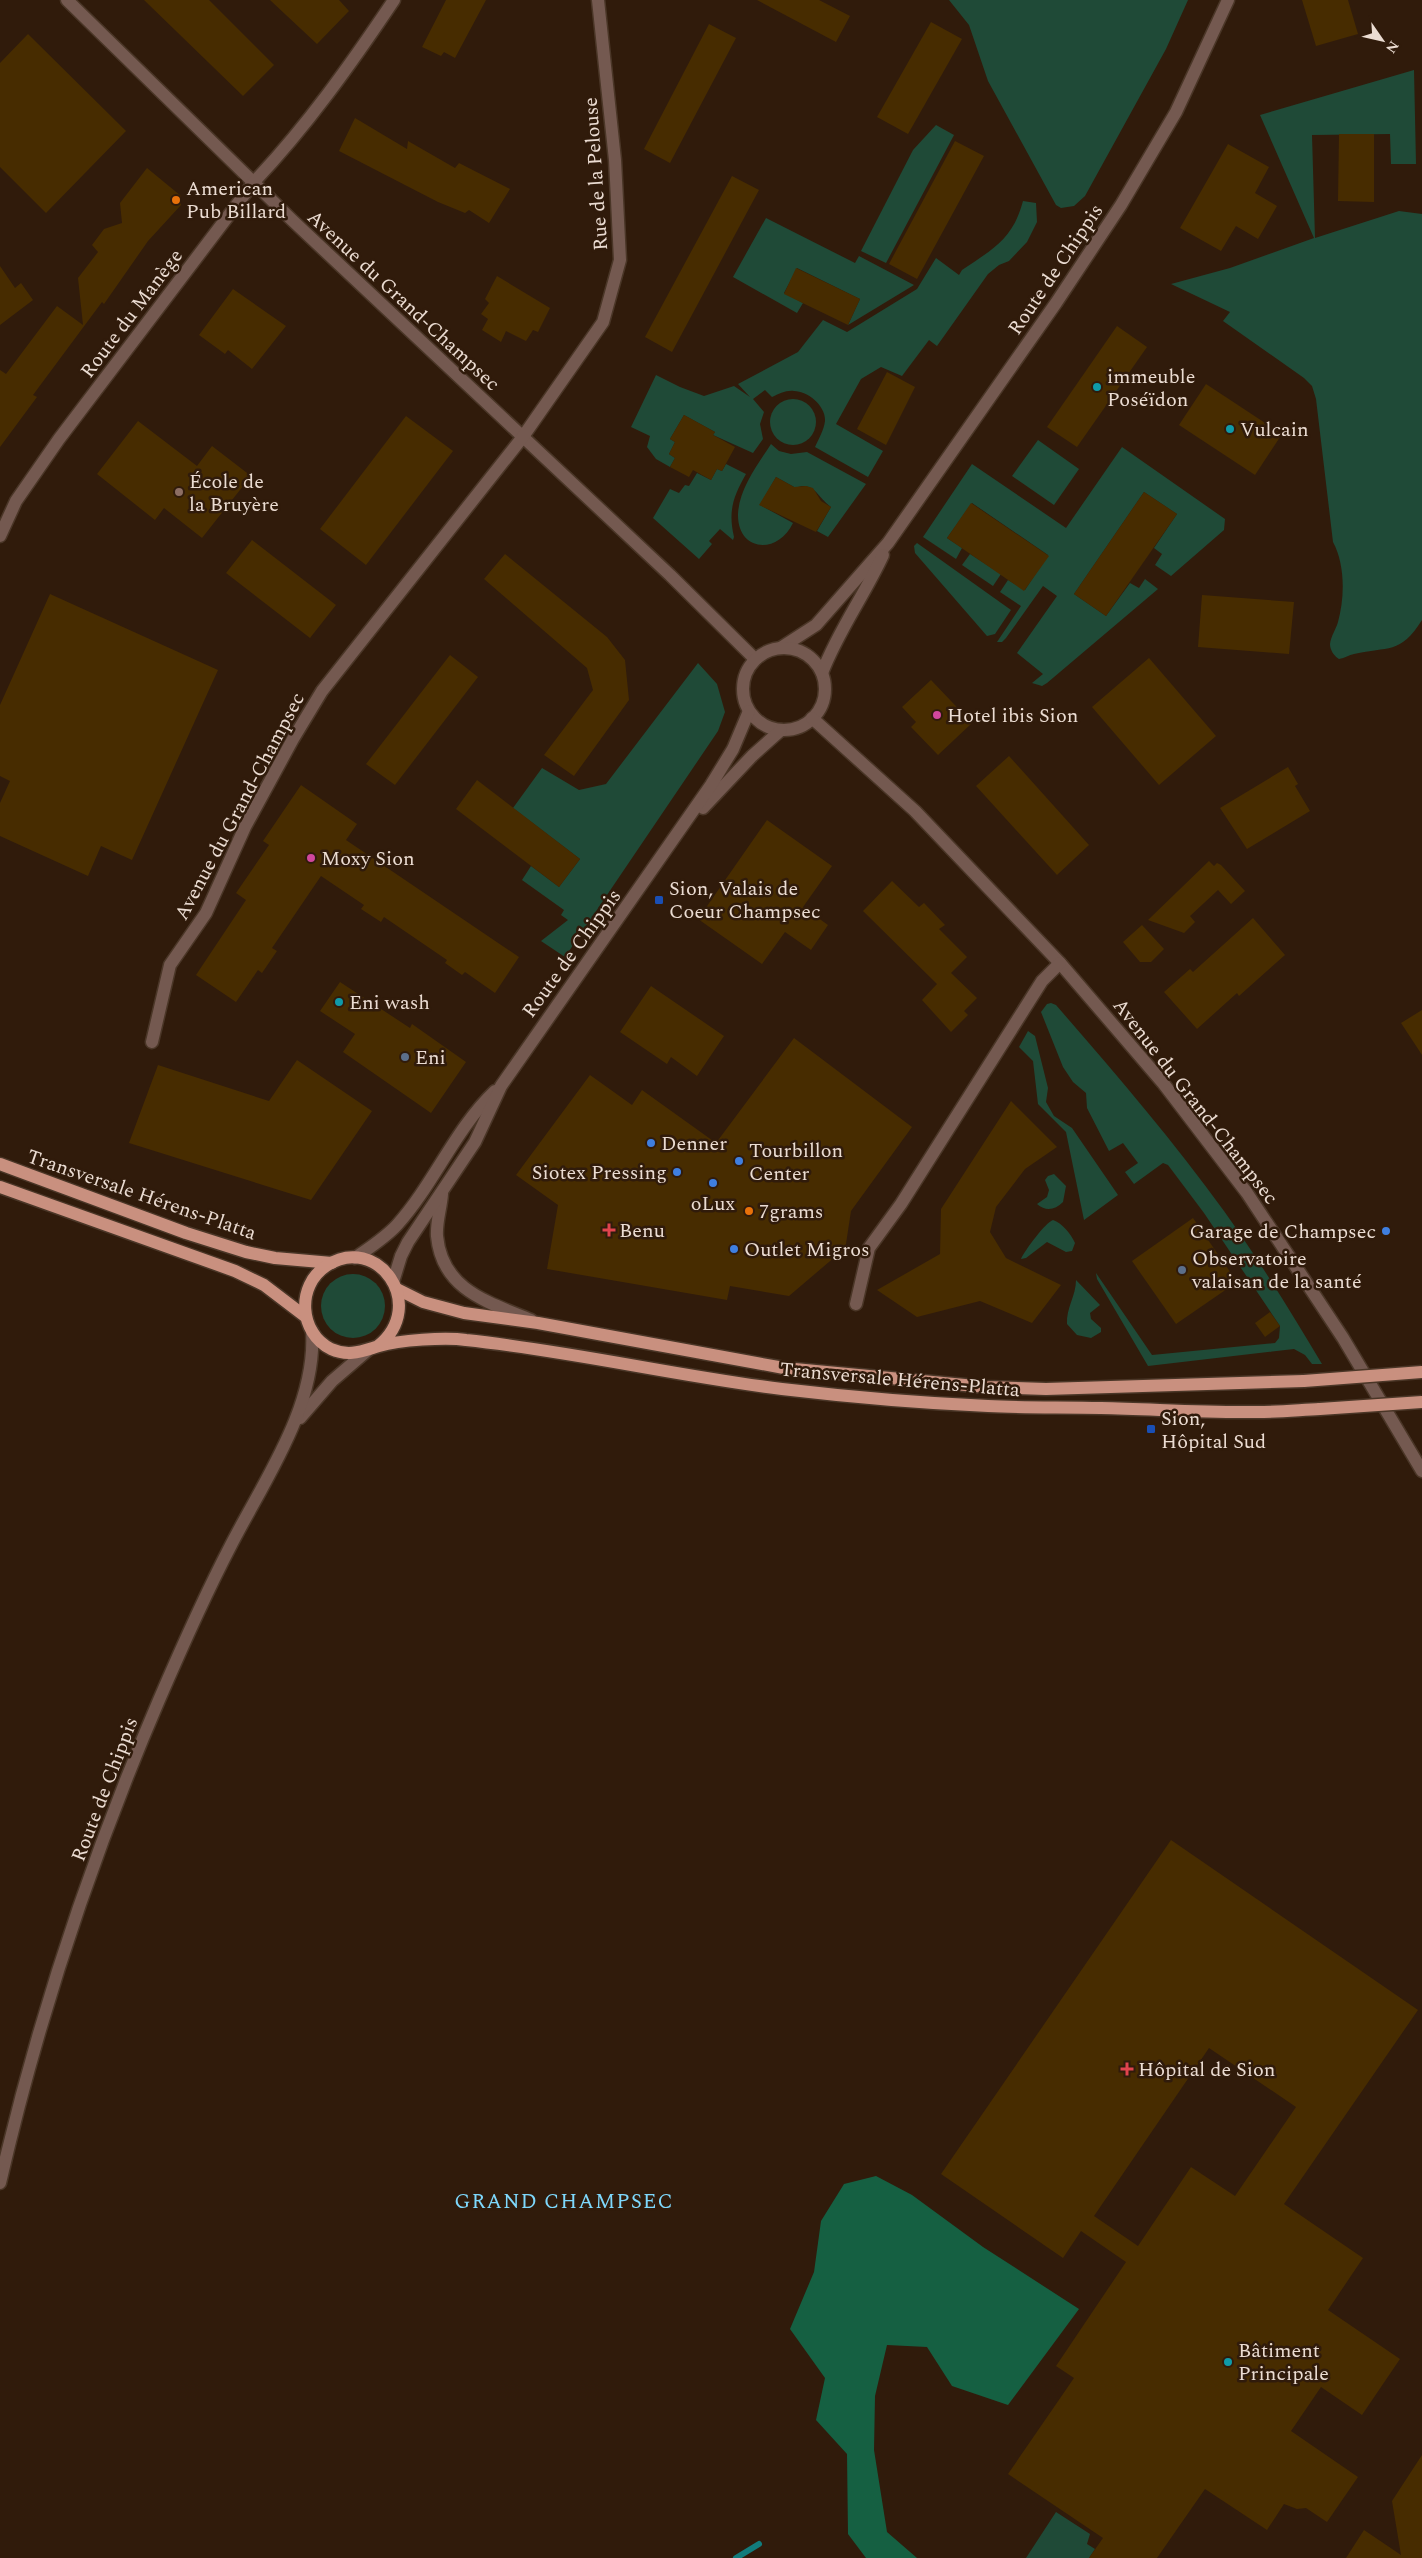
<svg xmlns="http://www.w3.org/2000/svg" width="1422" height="2558" viewBox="0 0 1422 2558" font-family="Spectral,serif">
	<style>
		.green { fill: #1f4a37 }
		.forest { fill: #156042 }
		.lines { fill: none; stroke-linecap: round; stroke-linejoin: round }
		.stream { stroke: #127c7c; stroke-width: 6 }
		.building { fill: #472c00; fill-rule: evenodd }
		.minor-casing { stroke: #4a3627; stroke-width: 15 }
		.major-casing { stroke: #4a3627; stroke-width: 15 }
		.minor { stroke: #745950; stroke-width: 12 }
		.major { stroke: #c9907f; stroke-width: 12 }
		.major-bridge-casing { stroke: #4a3627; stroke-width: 15; stroke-linecap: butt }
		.major-bridge { stroke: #c9907f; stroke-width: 12 }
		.food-dot { fill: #e8710a; stroke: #301b0b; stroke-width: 2 }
		.culture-dot { fill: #0f9aa8; stroke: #301b0b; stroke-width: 2 }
		.education-dot { fill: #8d6e63; stroke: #301b0b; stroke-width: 2 }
		.hotel-dot { fill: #d1479c; stroke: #301b0b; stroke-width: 2 }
		.transit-dot { fill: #1a4fb4; stroke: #301b0b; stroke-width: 2 }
		.service-dot { fill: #5c6f8a; stroke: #301b0b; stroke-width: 2 }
		.shop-dot { fill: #3f7fe0; stroke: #301b0b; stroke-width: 2 }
		.health-dot { fill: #e0444e; stroke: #301b0b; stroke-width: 2 }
		.labels { text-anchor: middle; stroke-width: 5; stroke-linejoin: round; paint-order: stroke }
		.street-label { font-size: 20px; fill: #ebdcd2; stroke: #301b0b }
		.poi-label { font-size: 20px; fill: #ebdcd2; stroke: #301b0b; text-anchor: start }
		.neighbourhood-label { font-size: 21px; letter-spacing: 1px; fill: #7ed8fc; stroke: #301b0b }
	</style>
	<rect width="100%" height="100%" fill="#301b0b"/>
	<g class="green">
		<polygon points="949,0 1188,0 1166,49 1085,196 1074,206 1061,208 1056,205 988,81 969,25"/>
		<path d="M1414,70L1416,164H1391L1390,134L1312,135L1315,238L1399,211L1422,214V620C1400,655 1388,646 1354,654C1349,655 1345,658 1339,659C1334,656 1330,650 1330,644C1331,636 1336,629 1338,622C1345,597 1345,564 1333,542L1316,399L1312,386L1304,378L1223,321L1230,312L1171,284L1230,268L1314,238L1260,115Z"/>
		<polygon points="936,125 954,135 886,263 861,251 913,150"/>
		<path d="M1023,201L1036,203L1037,222L1027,242L1009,261L999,265L988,274L937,346L929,340L902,376L881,367L861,379L836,424L883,451L868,477L815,447C819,438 824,430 825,421C826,406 808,391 794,391C786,390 779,394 772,397L765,390L753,399L764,412L760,424L763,439L753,453L713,435L715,432L684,415L670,439L675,442L669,454L675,458L670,467L656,459L647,447L650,436L631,427L656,375L680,387L704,396L734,386L750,397L738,384L798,352L823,320L847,332L917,289L936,258L959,275L962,270C993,249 1013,239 1023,201Z"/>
		<polygon points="766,218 855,263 859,256 914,285 848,325 860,299 797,268 784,293 803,303 797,313 733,277"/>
		<circle cx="793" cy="422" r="23"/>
		<polygon points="1038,440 1079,469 1054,505 1012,476"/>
		<path d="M771,444L779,451L791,454L807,452L866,484L828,537L817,531L831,507C819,499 813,480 796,488L776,477L760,505L793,523C777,556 737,551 738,514C739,489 758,464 771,444Z"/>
		<polygon points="1122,447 1225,519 1224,530 1171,576 1155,565 1162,554 1154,548 1177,514 1144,492 1074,594 1106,616 1130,583 1139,588 1145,579 1158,589 1047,683 1042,686 1032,683 1043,674 1017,653 1057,596 1043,586 1006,638 1002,642 997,642 1021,606 1000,592 1008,580 1025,590 1048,555 972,503 947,538 962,548 956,559 923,537 972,464 1066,528"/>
		<path d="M726,464L746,474C733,497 728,511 734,537L733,540L720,529L709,541L712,544L699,559L653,518L670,489L679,493L685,485L689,486L697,473L711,480L717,469L722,471Z"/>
		<polygon points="917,543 1011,610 995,634 987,636 915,553 914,546"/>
		<polygon points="970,554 1001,574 993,586 962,565"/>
		<polygon points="698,663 717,684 725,712 718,731 565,957 541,941 568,920 561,915 564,910 522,880 531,866 559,887 580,859 513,808 542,768 579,790 606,784"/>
		<path d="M1051,1003L1056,1005C1114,1072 1172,1139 1224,1211C1259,1260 1291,1312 1322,1364H1312L1305,1355L1294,1349L1148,1366L1097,1279L1096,1273L1152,1355L1275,1343L1279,1338L1280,1326L1204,1213L1168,1165L1163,1163L1134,1184L1125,1172L1138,1163L1123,1143L1109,1151L1087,1108L1086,1093L1073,1082L1063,1067L1041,1012L1047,1004Z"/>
		<polygon points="1028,1031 1035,1036 1048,1088 1046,1102 1054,1116 1072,1128 1118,1195 1084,1220 1066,1132 1038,1104 1033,1061 1019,1047"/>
		<path d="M1054,1174L1066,1186L1063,1202C1055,1210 1046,1212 1037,1204L1047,1197L1049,1190L1045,1180L1048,1176Z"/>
		<path d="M1053,1220C1062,1223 1071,1234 1075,1243L1072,1251L1066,1252L1047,1242L1026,1258L1021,1259C1025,1250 1046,1222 1053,1220Z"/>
		<circle cx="353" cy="1306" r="32"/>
		<path d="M1076,1280L1100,1305L1090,1313L1091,1319L1101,1328V1332L1091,1338L1077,1335L1067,1324C1066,1308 1076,1296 1076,1280Z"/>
		<polygon points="1056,2512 1090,2534 1087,2544 1095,2549 1089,2558 1026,2558"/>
	</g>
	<polygon class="forest" points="876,2176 912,2195 983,2247 1079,2309 1008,2405 952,2386 927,2347 887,2345 875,2396 874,2450 887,2532 917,2558 866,2558 848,2534 847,2454 816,2420 825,2378 790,2329 814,2272 821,2221 844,2184"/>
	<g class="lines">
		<polyline class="stream" points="736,2558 759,2544"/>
	</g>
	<g class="building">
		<polygon points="144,0 209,0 274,65 243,96"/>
		<polygon points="270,0 339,0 349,11 317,44"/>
		<polygon points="446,0 486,0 455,58 444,52 441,56 422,47"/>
		<polygon points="757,0 819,0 850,16 836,42"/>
		<polygon points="1302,0 1348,0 1358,34 1316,46"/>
		<polygon points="931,22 962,39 908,134 877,117"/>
		<polygon points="709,24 736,38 670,163 644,149"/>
		<polygon points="28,34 126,131 46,213 0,167 0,63"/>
		<polygon points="355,118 407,149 408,141 455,168 459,163 510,189 489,223 469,210 465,213 438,202 339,151"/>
		<polygon points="1339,134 1374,134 1374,202 1338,201"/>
		<polygon points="955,141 984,156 917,279 889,264"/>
		<polygon points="1228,144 1269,167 1255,193 1277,206 1258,239 1236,226 1221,251 1180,228"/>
		<polygon points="147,168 181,196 181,205 148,241 104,304 102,302 33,395 37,397 0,447 0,370 6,374 57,306 83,325 78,278 98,252 92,245 104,229 122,223 120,203"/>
		<polygon points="732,176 759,190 672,352 645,337"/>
		<polygon points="0,266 15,288 21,283 33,300 0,325"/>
		<polygon points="796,268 860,299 848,325 784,294"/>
		<polygon points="497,276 550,308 538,332 533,330 526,341 506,331 501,342 482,330 488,319 481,314 489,303 485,299"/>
		<polygon points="233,289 286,326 252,369 228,350 225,354 199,335"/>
		<polygon points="1117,326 1147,347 1077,447 1047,427"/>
		<polygon points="887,372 915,387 886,445 857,429"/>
		<polygon points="1206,384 1282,434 1255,475 1179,425"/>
		<polygon points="684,415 715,432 713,435 735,447 722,471 717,469 711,480 693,470 689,477 670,467 675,458 669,454 675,442 670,439"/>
		<polygon points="406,416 453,451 366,565 320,529"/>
		<polygon points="138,421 197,466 212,446 251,476 202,538 164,508 155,520 97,474"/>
		<polygon points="776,477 794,487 806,486 813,488 821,501 831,507 816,532 759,505"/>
		<polygon points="1144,492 1177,514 1106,616 1074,594"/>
		<polygon points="971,503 1049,556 1024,591 947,538"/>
		<polygon points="252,540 336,605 310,638 226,573"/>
		<polygon points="505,554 607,637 625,660 629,700 574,776 544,755 593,690 587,668 484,579"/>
		<polygon points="50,594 218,670 132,860 101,846 88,876 0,836 0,803 10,781 0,776 0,705"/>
		<polygon points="1202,595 1294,602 1289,654 1198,647"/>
		<polygon points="450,655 478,677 395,785 366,764"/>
		<polygon points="1149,658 1216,736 1159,785 1092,707"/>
		<polygon points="931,680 972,723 938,755 911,727 916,722 902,707"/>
		<polygon points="1009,756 1089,845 1057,875 976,786"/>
		<polygon points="1288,767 1298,784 1295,786 1310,811 1247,849 1220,808"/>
		<polygon points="477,780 580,859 559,887 456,809"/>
		<polygon points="301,785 357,824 346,840 519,957 495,993 465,972 462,975 445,963 447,960 384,917 381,922 361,909 364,905 321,876 272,948 277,951 262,973 258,970 236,1002 196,975 246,900 236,893 269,845 263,841"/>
		<polygon points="767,820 832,866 803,907 828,925 811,950 785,932 762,964 698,919"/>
		<polygon points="1209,861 1214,866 1217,863 1221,865 1245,891 1231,904 1218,890 1190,916 1195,922 1184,933 1148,920"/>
		<polygon points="892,881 919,907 924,903 945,925 939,929 967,957 951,973 977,998 964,1011 968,1015 951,1032 922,1000 937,984 863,911"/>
		<polygon points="1253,918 1285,955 1239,996 1237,993 1197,1029 1164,992 1190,969 1193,972"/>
		<polygon points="1142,925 1164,949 1151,962 1140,962 1123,942"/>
		<polygon points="340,982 410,1028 412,1024 466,1062 431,1113 343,1052 355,1034 320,1011"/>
		<polygon points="651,986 724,1036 697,1076 671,1057 667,1064 620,1032"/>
		<polygon points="1422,1010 1422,1055 1401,1023"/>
		<polygon points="794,1038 912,1127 851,1211 844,1257 836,1256 789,1296 730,1286 727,1300 547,1269 558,1205 516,1175 590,1075 632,1105 642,1090 716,1143"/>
		<polygon points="297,1060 372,1111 311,1200 129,1143 158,1065 269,1101"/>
		<polygon points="1011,1101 1057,1147 1025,1169 996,1207 990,1232 1006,1258 1061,1285 1032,1323 980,1301 917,1317 877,1290 940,1254 941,1209"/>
		<polygon points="1193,1218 1237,1282 1176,1324 1132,1261"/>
		<polygon points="1270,1312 1280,1326 1265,1337 1255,1323"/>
		<path d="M1171,1840L1418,2010L1284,2204L1363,2258L1328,2310L1400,2359L1362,2415L1321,2387L1291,2431L1358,2477L1327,2522L1306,2508L1297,2509L1284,2504L1267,2530L1205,2489L1157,2558H1089L1103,2538L1008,2474L1074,2378L1056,2366L1126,2262L1081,2231L1063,2258L941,2174ZM1209,2048L1296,2107L1235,2196L1191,2167L1138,2246L1094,2216Z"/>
		<polygon points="1422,2455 1422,2558 1346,2558 1364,2530 1401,2555 1392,2501"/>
	</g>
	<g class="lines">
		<g class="minor-casing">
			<g id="minor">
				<polyline points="67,0 292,220 670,575 755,659"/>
				<path d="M0,536L16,501L59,439L254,182C307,126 351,64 394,0"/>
				<polyline points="782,647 816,625 888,543 1056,303 1121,205 1176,112 1228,0"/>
				<circle cx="784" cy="689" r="41"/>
				<path d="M822,673C838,631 864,596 883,555"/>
				<polyline points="812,718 915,811 1060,963 1163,1083 1247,1193 1343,1338 1422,1471"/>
				<polyline points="703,808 752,756 781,730"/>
				<polyline points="152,1042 170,965 206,913 245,827 293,739 322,691 522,438 603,322 620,260 615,160 598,0"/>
				<path d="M442,1194C441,1208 436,1222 437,1236C442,1290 488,1302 531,1320"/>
				<path d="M355,1258C369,1248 385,1238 397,1225C434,1184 455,1129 495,1091"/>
				<polyline points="393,1282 401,1256 408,1242 475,1142 501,1086 711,785 733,749 749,711"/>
				<polyline points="856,1304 869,1248 901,1204 1042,981 1060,963"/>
				<polyline points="300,1418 332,1381 368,1350"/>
				<path d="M0,2183C38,2018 92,1856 159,1700C181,1649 204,1597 230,1547C263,1482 317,1407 312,1331"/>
			</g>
		</g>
		<g class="major-casing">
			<g id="major">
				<polyline points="0,1164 186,1233 246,1252 275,1258 332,1263"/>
				<polyline points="0,1187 235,1271 264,1285 306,1317"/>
				<polyline points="397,1289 423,1302 464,1313 538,1323 784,1368 986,1387 1046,1389 1304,1381"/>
				<path d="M378,1346C429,1305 377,1232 326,1266C296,1286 299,1333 331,1349C349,1357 362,1351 379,1346C399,1340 446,1337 466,1340C572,1351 676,1376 782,1389C850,1397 919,1403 988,1406C1025,1408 1063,1407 1101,1408C1153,1409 1205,1413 1257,1412C1278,1412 1299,1410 1320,1409"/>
			</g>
		</g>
		<use href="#minor" class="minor"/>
		<use href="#major" class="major"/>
		<g class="major-bridge-casing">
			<g id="major-bridge">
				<polyline points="1304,1381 1422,1372"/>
				<polyline points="1320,1409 1422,1402"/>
			</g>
		</g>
		<use href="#major-bridge" class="major-bridge"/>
	</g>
	<g class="food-dot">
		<circle cx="176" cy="200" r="5"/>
		<circle cx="749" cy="1211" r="5"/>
	</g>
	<g class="culture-dot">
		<circle cx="1097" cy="387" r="5"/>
		<circle cx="1230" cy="429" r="5"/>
		<circle cx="339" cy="1002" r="5"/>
		<circle cx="1228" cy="2362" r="5"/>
	</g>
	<circle class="education-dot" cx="179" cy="492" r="5"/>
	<g class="hotel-dot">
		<circle cx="937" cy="715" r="5"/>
		<circle cx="311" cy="858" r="5"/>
	</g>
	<g class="transit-dot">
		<rect x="654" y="895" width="10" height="10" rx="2.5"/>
		<rect x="1146" y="1424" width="10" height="10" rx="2.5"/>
	</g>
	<g class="service-dot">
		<circle cx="405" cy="1057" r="5"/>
		<circle cx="1182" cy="1270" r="5"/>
	</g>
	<g class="shop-dot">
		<circle cx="651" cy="1143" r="5"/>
		<circle cx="739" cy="1161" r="5"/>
		<circle cx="677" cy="1172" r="5"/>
		<circle cx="713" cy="1183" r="5"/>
		<circle cx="1386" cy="1231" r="5"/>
		<circle cx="734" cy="1249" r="5"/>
	</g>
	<g class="health-dot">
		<path d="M606.5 1222.5h5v5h5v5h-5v5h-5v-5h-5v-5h5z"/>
		<path d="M1124.5 2061.5h5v5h5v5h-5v5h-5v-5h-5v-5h5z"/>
	</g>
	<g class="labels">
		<g class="street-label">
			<text transform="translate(595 174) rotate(-94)" y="7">Rue de la Pelouse</text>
			<text transform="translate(1055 269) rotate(-56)" y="7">Route de Chippis</text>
			<text transform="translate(404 300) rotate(43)" y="7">Avenue du Grand-Champsec</text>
			<text transform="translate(131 313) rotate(-53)" y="7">Route du Manège</text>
			<text transform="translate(239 806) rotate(-62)" y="7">Avenue du Grand-Champsec</text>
			<text transform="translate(571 953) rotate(-54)" y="7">Route de Chippis</text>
			<text transform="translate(1196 1101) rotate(52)" y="7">Avenue du Grand-Champsec</text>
			<text transform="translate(142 1194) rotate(19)" y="7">Transversale Hérens-Platta</text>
			<text transform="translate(900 1379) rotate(5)" y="7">Transversale Hérens-Platta</text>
			<text transform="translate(104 1789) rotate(-69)" y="7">Route de Chippis</text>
		</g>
		<g class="poi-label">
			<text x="186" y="195">American<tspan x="186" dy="23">Pub Billard</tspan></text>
			<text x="1107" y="383">immeuble<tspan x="1107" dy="23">Poséïdon</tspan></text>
			<text x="1240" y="436">Vulcain</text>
			<text x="189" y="488">École de<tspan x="189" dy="23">la Bruyère</tspan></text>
			<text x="947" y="722">Hotel ibis Sion</text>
			<text x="321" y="865">Moxy Sion</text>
			<text x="669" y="895">Sion, Valais de<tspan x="669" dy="23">Coeur Champsec</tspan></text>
			<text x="349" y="1009">Eni wash</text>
			<text x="415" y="1064">Eni</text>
			<text x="661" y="1150">Denner</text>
			<text x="749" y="1157">Tourbillon<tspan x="749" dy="23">Center</tspan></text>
			<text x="667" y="1179" text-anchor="end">Siotex Pressing</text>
			<text x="713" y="1210" text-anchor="middle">oLux</text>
			<text x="759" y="1218">7grams</text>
			<text x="619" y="1237">Benu</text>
			<text x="1376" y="1238" text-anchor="end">Garage de Champsec</text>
			<text x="744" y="1256">Outlet Migros</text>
			<text x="1192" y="1265">Observatoire<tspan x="1192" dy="23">valaisan de la santé</tspan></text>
			<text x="1161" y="1425">Sion,<tspan x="1161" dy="23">Hôpital Sud</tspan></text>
			<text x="1138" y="2076">Hôpital de Sion</text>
			<text x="1238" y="2357">Bâtiment<tspan x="1238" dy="23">Principale</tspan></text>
		</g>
		<g class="neighbourhood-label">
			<text x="564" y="2208">GRAND CHAMPSEC</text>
		</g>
	</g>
	<g transform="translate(1382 40) rotate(124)" stroke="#301b0b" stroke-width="4" paint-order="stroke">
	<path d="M0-4L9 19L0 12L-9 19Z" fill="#ebdcd2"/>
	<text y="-8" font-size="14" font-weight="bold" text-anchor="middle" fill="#ebdcd2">N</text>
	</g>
</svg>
